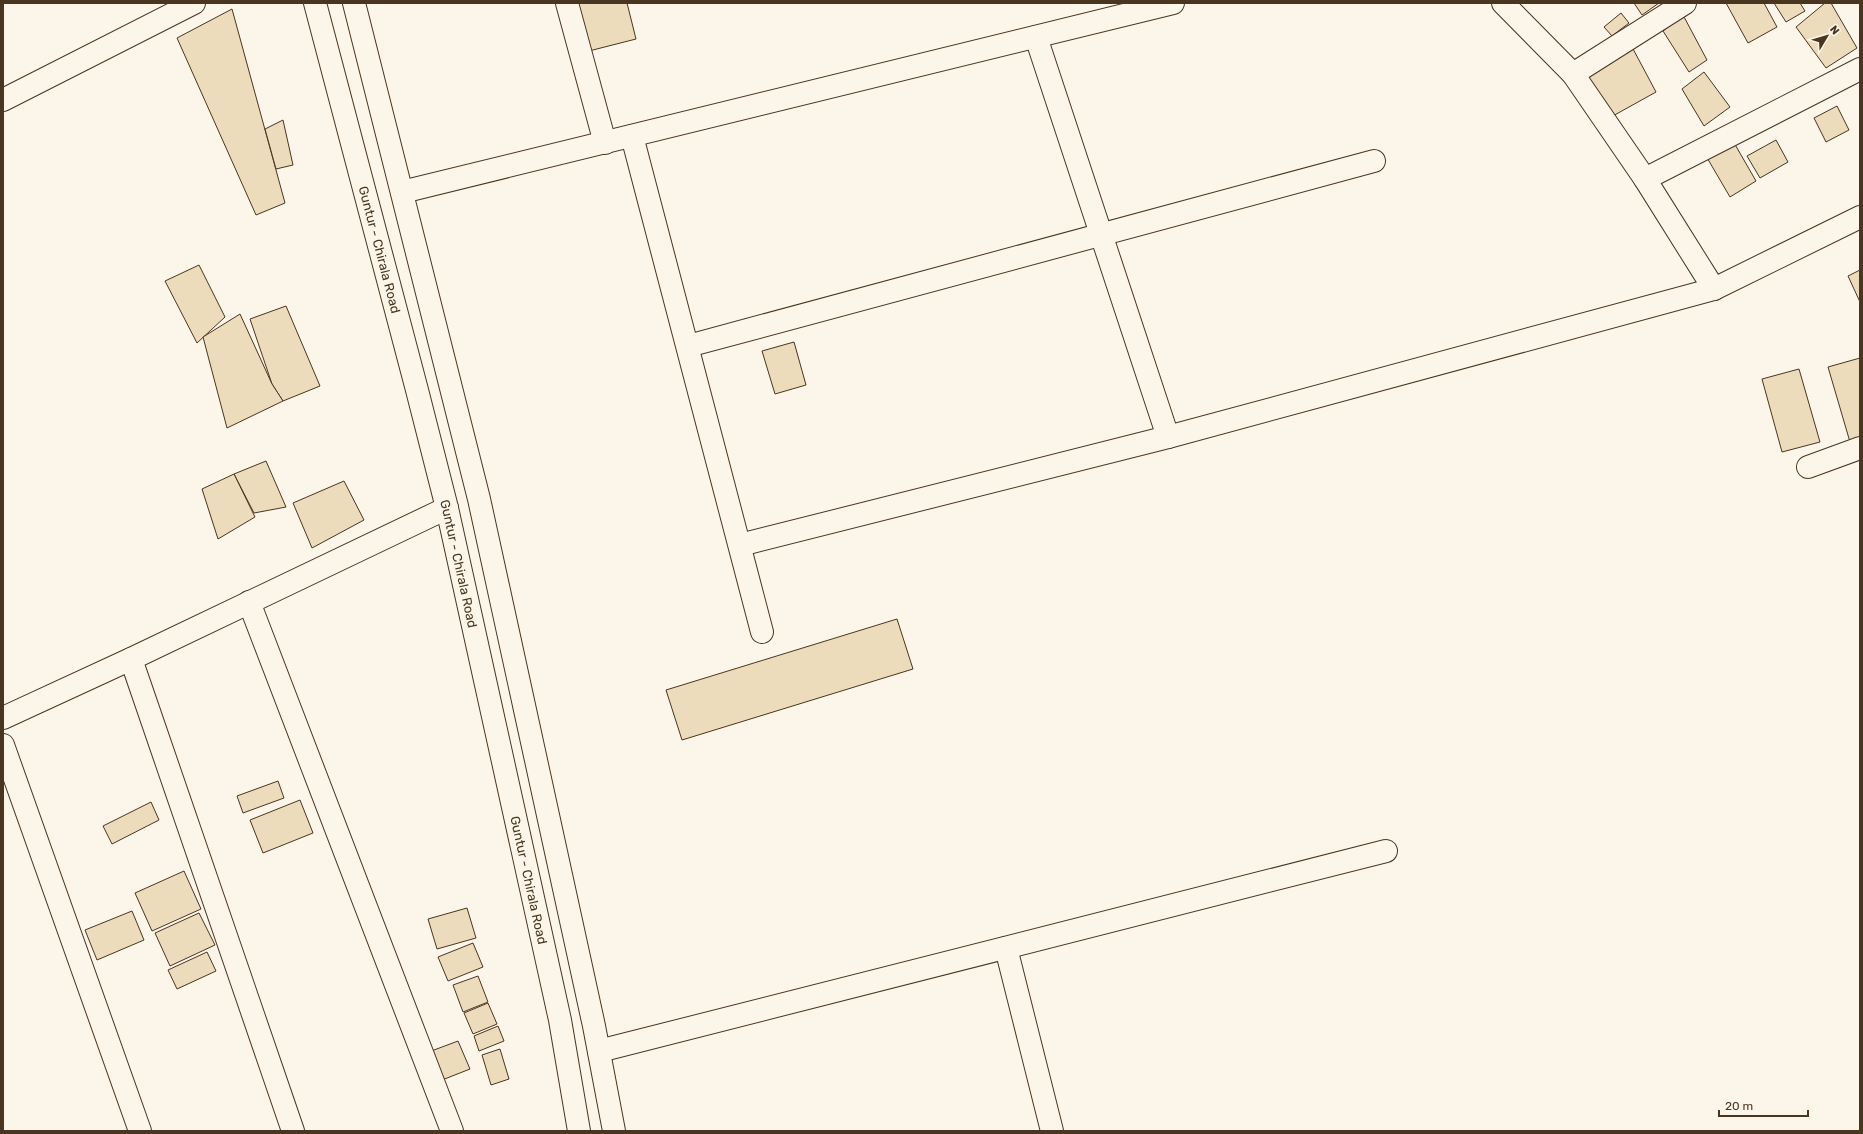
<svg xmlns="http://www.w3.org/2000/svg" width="1863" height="1134" viewBox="0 0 1863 1134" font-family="Rubik,sans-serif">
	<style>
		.building { fill: #ecdcbc; stroke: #4a3520 }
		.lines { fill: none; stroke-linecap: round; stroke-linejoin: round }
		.street-casing { stroke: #4a3520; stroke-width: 24 }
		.primary-casing { stroke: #4a3520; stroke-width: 24 }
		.street { stroke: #fbf6e9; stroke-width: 22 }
		.primary { stroke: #fbf6e9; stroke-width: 22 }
		.labels { text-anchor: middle; stroke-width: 3; stroke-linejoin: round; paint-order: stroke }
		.street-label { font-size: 13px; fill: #4a3520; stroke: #fbf6e9 }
	</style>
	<rect width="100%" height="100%" fill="#fbf6e9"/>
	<g class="building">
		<polygon points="572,3 627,3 636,39 585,52"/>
		<polygon points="1634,3 1659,3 1642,15"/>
		<polygon points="1726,3 1764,3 1777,27 1748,43"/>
		<polygon points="1774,3 1800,3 1805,11 1786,22"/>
		<polygon points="1825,3 1831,3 1857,48 1826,68 1796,27"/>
		<polygon points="232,9 285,203 256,215 177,38"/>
		<polygon points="1621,13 1629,23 1612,36 1604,27"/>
		<polygon points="1683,15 1707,60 1689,72 1663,31"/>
		<polygon points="1632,47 1656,92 1611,117 1586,75"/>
		<polygon points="1704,72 1730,107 1704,126 1682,89"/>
		<polygon points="1837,106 1849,130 1826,142 1814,118"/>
		<polygon points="283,120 293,165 276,169 265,129"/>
		<polygon points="1776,140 1788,162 1760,178 1747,156"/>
		<polygon points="1733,141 1756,181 1730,197 1706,156"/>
		<polygon points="199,265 225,317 197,343 165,281"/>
		<polygon points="1860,270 1860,302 1848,276"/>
		<polygon points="286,306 320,386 283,401 272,384 250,319"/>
		<polygon points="240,314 272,384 283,401 227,428 203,337"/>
		<polygon points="794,342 806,385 775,394 762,351"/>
		<polygon points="1860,358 1860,439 1850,442 1828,367"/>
		<polygon points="1799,369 1820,442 1782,452 1762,379"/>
		<polygon points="266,461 286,507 254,513 234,474"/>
		<polygon points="234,474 255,517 218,539 202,489"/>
		<polygon points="344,481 364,520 312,548 293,503"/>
		<polygon points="897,619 913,669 682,740 666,690"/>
		<polygon points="278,781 284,798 243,813 237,796"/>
		<polygon points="300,800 313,833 263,853 250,820"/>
		<polygon points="151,802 159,820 112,844 103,826"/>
		<polygon points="184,871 201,909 152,931 135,893"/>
		<polygon points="467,908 476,938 437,949 428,919"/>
		<polygon points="132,911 144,940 97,960 85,930"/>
		<polygon points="199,913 215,945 170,966 155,933"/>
		<polygon points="473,943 483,967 448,981 438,957"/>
		<polygon points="207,952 216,971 177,989 168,970"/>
		<polygon points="478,976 488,1002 463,1012 453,985"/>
		<polygon points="488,1003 497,1024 473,1034 464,1013"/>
		<polygon points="498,1026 504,1041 479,1051 474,1036"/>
		<polygon points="458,1041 470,1069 437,1082 426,1053"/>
		<polygon points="500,1049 509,1079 491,1085 482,1055"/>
	</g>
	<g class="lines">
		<g class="street-casing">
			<g id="street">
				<polyline points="567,3 605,143"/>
				<polyline points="1503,3 1573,74 1645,179 1714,289"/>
				<polyline points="1036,37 1168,437"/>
				<polyline points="1573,74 1685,3"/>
				<polyline points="3,100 194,3"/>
				<polyline points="632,136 762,632"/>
				<polyline points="1645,179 1860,69"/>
				<polyline points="402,192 1173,3"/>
				<polyline points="688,346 1374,161"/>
				<polyline points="1808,467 1860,448"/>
				<polyline points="740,545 1168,437 1714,289 1860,217"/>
				<polyline points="249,602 452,1131"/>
				<polyline points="131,659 293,1131"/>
				<polyline points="3,718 131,659 447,508"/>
				<polyline points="3,745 140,1131"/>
				<polyline points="1006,948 1052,1131"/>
				<polyline points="599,1051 1386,851"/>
			</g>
		</g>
		<g class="primary-casing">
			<g id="primary">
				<path id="s1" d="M315,3L417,390L447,508L560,1020L579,1131"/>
				<polyline points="354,3 479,499 594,1026 614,1131"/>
			</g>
		</g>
		<use href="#street" class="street"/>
		<use href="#primary" class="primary"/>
	</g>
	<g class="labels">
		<g class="street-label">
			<text dy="5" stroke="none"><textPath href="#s1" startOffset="255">Guntur - Chirala Road</textPath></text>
			<text dy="5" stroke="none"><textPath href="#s1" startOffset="579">Guntur - Chirala Road</textPath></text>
			<text dy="5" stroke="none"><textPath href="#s1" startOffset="903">Guntur - Chirala Road</textPath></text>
		</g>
	</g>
	<rect width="1863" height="1134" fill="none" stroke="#4a3520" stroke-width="8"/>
	<g transform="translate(1827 36) rotate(52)" stroke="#fbf6e9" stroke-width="3" paint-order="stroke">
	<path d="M0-3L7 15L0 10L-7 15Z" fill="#4a3520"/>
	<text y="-6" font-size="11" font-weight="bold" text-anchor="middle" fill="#4a3520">N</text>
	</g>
	<path d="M1719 1110v6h89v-6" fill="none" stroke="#4a3520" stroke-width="2"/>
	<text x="1725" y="1110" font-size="12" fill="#4a3520" stroke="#fbf6e9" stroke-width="3" paint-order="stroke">20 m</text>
</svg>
